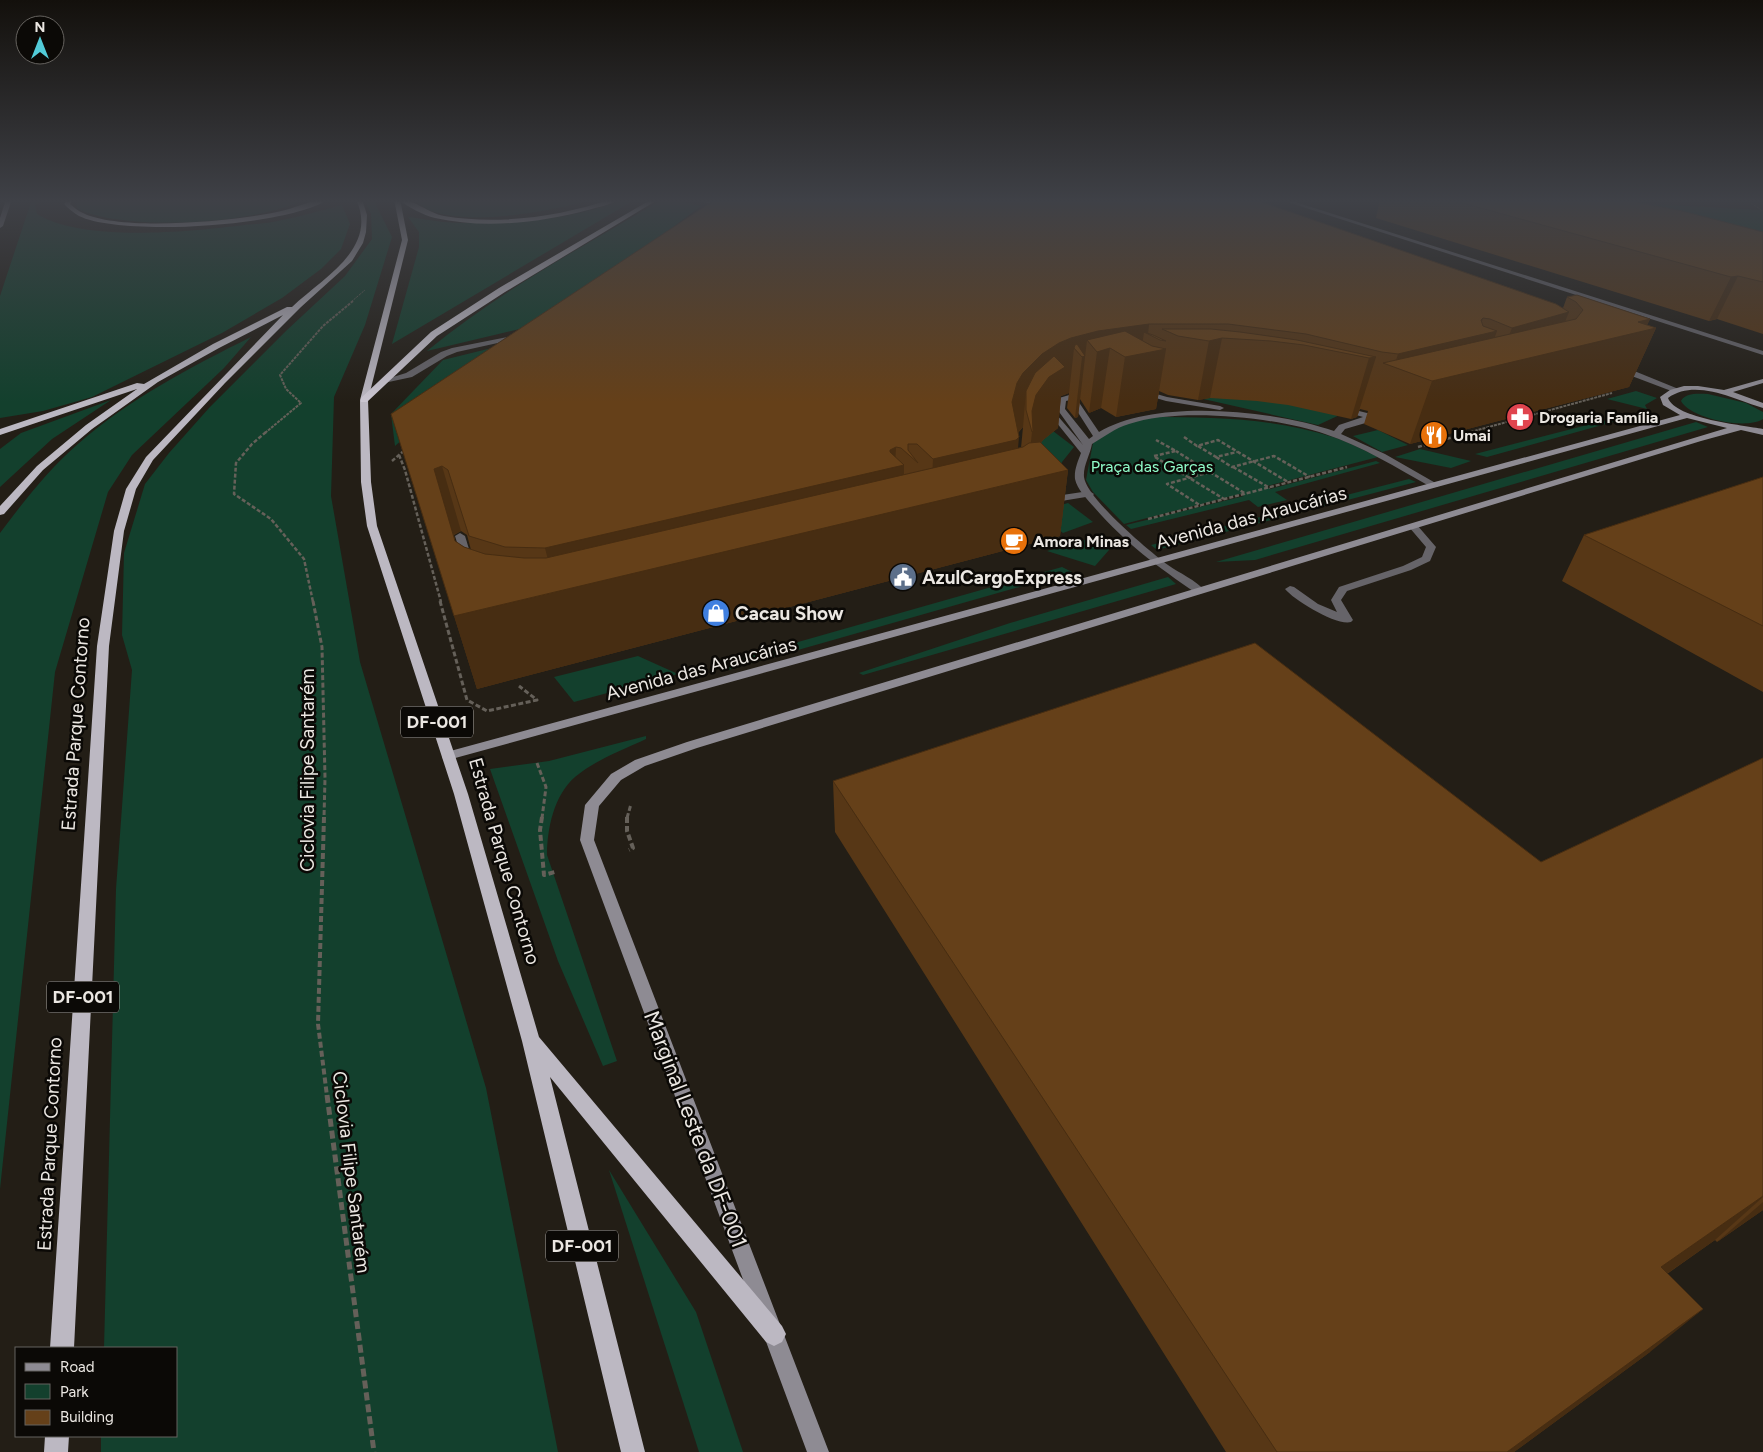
<svg xmlns="http://www.w3.org/2000/svg" width="1763" height="1452" viewBox="0 0 1763 1452" font-family="Figtree,sans-serif">
	<style>
		.green { fill: #13402d }
		.lines { fill: none; stroke-linecap: round; stroke-linejoin: round }
		.path-far5 { stroke: #656059; stroke-width: 1; stroke-dasharray: 2.5 1; stroke-linecap: butt }
		.path-far4 { stroke: #656059; stroke-width: 2; stroke-dasharray: 3 1; stroke-linecap: butt }
		.path-far3 { stroke: #656059; stroke-width: 2.5; stroke-dasharray: 4 2; stroke-linecap: butt }
		.path-far2 { stroke: #656059; stroke-width: 3; stroke-dasharray: 5 2.5; stroke-linecap: butt }
		.path-far1 { stroke: #656059; stroke-width: 4; stroke-dasharray: 6 3; stroke-linecap: butt }
		.path { stroke: #656059; stroke-width: 5; stroke-dasharray: 8 4; stroke-linecap: butt }
		.service { fill: #666469; fill-rule: evenodd }
		.minor { fill: #666469; fill-rule: evenodd }
		.secondary { fill: #8e8b93; fill-rule: evenodd }
		.trunk { fill: #bcb8c2; fill-rule: evenodd }
		.motorway { fill: #cbc6d1; fill-rule: evenodd }
		.wall { fill: #573716; fill-rule: evenodd }
		.shaded-wall { fill: #472d12; fill-rule: evenodd }
		.building { fill: #654019; stroke: #472d12 }
		.labels { text-anchor: middle; stroke-width: 5; stroke-linejoin: round; paint-order: stroke }
		.far-poi-label { font-size: 16px; font-weight: bold; fill: #ebe7e2; stroke: #0b0906; text-anchor: start }
		.far-park-label { font-size: 16px; fill: #90fcc9; stroke: #0b0906 }
		.shield { fill: #0b0906; stroke: #a8a4a0; stroke-width: 1 }
		.shield-label { font-size: 18px; font-weight: bold; fill: #ebe7e2 }
		.street-label { font-size: 19px; fill: #ebe7e2; stroke: #0b0906 }
		.poi-label { font-size: 19px; font-weight: bold; fill: #ebe7e2; stroke: #0b0906; text-anchor: start }
		.near-street-label { font-size: 22px; fill: #ebe7e2; stroke: #0b0906 }
	</style>
	<rect width="100%" height="100%" fill="#231e16"/>
	<g class="green">
		<path d="M32,199H44L35,205L37,214C82,242 184,232 237,226C252,224 268,224 282,220C302,216 322,210 342,205L350,224L341,249L321,269L282,298L222,333L92,397L43,411L0,418V296Z"/>
		<path d="M79,199H305C258,224 126,232 78,209L76,205Z"/>
		<polygon points="364,199 373,199 392,237 365,325 334,397 331,496 360,662 486,1088 558,1452 101,1452 101,1436 176,1436 176,1348 104,1348 116,889 132,670 122,635 124,553 145,484 169,453 209,408 287,330 345,276 372,239 371,214"/>
		<path d="M414,199H595C557,210 442,234 414,199Z"/>
		<path d="M626,199H636L392,344L419,247V232L408,217C425,219 443,223 461,223C515,224 575,219 626,199Z"/>
		<path d="M663,199H673L701,206L545,323L427,351C499,291 583,247 663,199Z"/>
		<polygon points="1554,199 1763,210 1763,254"/>
		<path d="M251,337L224,368L132,455L108,492L55,672L0,1189V533C24,501 48,470 78,444C129,399 191,367 251,337Z"/>
		<polygon points="512,343 395,446 391,414 443,360"/>
		<polygon points="1188,386 1344,413 1318,425 1190,396"/>
		<polygon points="1636,391 1657,398 1645,405 1647,409 1607,399"/>
		<path d="M1708,394L1746,403L1763,412V419C1747,430 1691,419 1681,401C1686,392 1699,394 1708,394Z"/>
		<polygon points="111,400 52,439 0,487 0,449 21,433"/>
		<polygon points="1630,414 1638,415 1487,457 1475,454"/>
		<path d="M1151,417C1212,417 1273,418 1333,437C1348,442 1364,450 1378,457L1267,486L1270,489L1376,461L1380,463L1275,492L1287,500L1258,507L1249,500L1131,529L1126,525L1244,496L1240,494L1124,524L1093,492L1086,480L1093,443L1124,423Z"/>
		<polygon points="1696,422 1708,427 1255,560 1216,562"/>
		<polygon points="1378,430 1408,445 1382,452 1353,436"/>
		<polygon points="1053,431 1074,447 1062,462 1059,474 1026,441"/>
		<polygon points="1420,449 1471,461 1451,468 1395,457"/>
		<polygon points="1409,479 1416,482 1157,550 1151,545"/>
		<polygon points="1068,503 1093,522 1063,533 1037,512"/>
		<polygon points="1104,534 1109,550 1095,566 1047,551"/>
		<polygon points="1062,567 1072,572 724,671 714,666"/>
		<polygon points="1168,577 1176,584 863,675 859,673 1010,623"/>
		<polygon points="638,656 678,674 574,702 554,677"/>
		<path d="M646,736V739C623,750 595,760 575,777C554,795 547,829 547,855L617,1061L603,1066L558,961L490,769L549,761Z"/>
		<polygon points="609,1170 696,1312 743,1452 699,1452"/>
	</g>
	<g class="lines">
		<g class="path-far5">
			<polyline points="1745,199 1763,211"/>
			<polyline points="351,302 365,290"/>
		</g>
		<g class="path-far4">
			<polyline points="265,433 301,403 286,389 280,375 323,326 353,301"/>
			<polyline points="1467,433 1612,393"/>
		</g>
		<g class="path-far3">
			<polyline points="266,432 252,444 236,463 234,494 271,519 304,559 313,602"/>
			<polyline points="1184,437 1197,446 1218,440 1288,482"/>
			<polyline points="1198,446 1216,457 1237,452"/>
			<polyline points="1418,447 1471,432"/>
			<polyline points="399,455 405,470 441,602"/>
			<polyline points="1154,456 1176,451 1156,440"/>
			<polyline points="1155,457 1224,499"/>
			<polyline points="1216,457 1232,467 1274,456 1310,477"/>
			<polyline points="392,461 406,449"/>
			<polyline points="1195,463 1210,472 1167,484 1201,506"/>
			<polyline points="1233,467 1270,488"/>
			<polyline points="1173,468 1195,463 1176,451"/>
			<polyline points="1210,472 1246,494"/>
			<polyline points="1148,519 1347,467"/>
		</g>
		<g class="path-far2">
			<polyline points="313,601 322,647 325,778 324,818"/>
			<polyline points="440,601 467,700 487,711 537,700 519,686"/>
			<polyline points="537,763 546,787 542,818"/>
			<polyline points="627,818 631,804"/>
		</g>
		<g class="path-far1">
			<polyline points="324,817 318,1024 327,1096"/>
			<polyline points="542,817 540,830 544,875 555,872"/>
			<polyline points="627,817 627,831 633,848 629,850"/>
		</g>
		<polyline class="path" points="327,1095 374,1452"/>
		<g class="service">
			<polygon points="691,199 724,204 729,209 724,210 720,206"/>
			<polygon points="518,335 520,336 520,338 457,352 447,356 412,377 384,383 380,381 406,373 441,352 452,348"/>
			<polygon points="1089,491 1094,494 1092,496 1049,503 1044,500 1049,497"/>
			<path d="M1414,524L1417,525L1436,547L1430,561L1411,570L1347,591L1341,600L1353,620L1351,622C1336,626 1294,600 1285,589L1290,586L1294,587L1318,604L1337,612L1331,600L1339,587L1403,566L1422,557L1426,547L1409,527Z"/>
		</g>
		<g class="minor">
			<polygon points="1278,199 1286,199 1763,351 1763,355"/>
			<polygon points="1616,366 1622,366 1681,390 1674,392 1616,370"/>
			<polygon points="1139,389 1167,397 1220,406 1224,408 1220,410 1166,401 1139,393"/>
			<path d="M1083,391H1086V395L1076,398L1099,432C1155,398 1273,410 1334,431L1339,425L1363,417L1339,410V406L1371,414L1386,413V417L1345,429L1341,434L1385,454L1439,485L1437,487H1431C1397,468 1362,446 1325,434C1276,417 1178,407 1129,424C1115,428 1104,437 1092,444C1090,455 1083,466 1084,477C1086,498 1150,552 1168,565C1179,573 1196,580 1205,591L1200,594L1196,593C1158,567 1125,543 1094,507C1087,499 1077,489 1075,479C1074,470 1078,461 1081,453L1048,412L1043,410L1059,398ZM1070,400L1093,436L1089,439L1065,409L1066,401ZM1057,407V409L1083,445L1056,414L1055,408Z"/>
			<polygon points="460,533 465,536 473,562 472,564 464,564 463,562 455,536"/>
		</g>
		<g class="secondary">
			<polygon points="6,199 12,199 3,226 0,228 0,218"/>
			<path d="M1763,379V383L1733,392L1763,403V408C1735,400 1696,378 1668,398C1676,419 1743,425 1763,429V435L1741,430L1701,441L697,748L645,766L621,780L599,806L594,840L829,1452H807L580,840L585,805L611,774L635,760L687,742L1727,428L1687,418L448,760L443,759L442,756L443,753L1680,415L1663,405L1660,397L1670,390L1684,386H1698L1724,390Z"/>
		</g>
		<g class="trunk">
			<path d="M356,199H362L367,215L366,232L363,243L352,261L301,307L225,383L153,460L136,489L124,531L109,646L74,1348H50L97,646L114,531L126,489L146,457L283,315L219,348L158,382L92,429L43,470L4,514L0,515V506L37,466L86,425L137,389L0,435V429L137,383L144,384L213,344L287,307H292C322,278 379,249 356,199Z"/>
			<polygon points="394,199 400,199 408,240 368,400 371,482 377,526 468,794 539,1037 782,1326 786,1334 782,1342 774,1346 766,1342 550,1077 645,1452 621,1452 522,1041 454,794 367,526 361,482 360,400 402,240"/>
			<polygon points="45,1436 69,1436 68,1452 44,1452"/>
		</g>
		<g class="motorway">
			<path d="M68,199H74L70,204C74,207 78,211 83,213C121,232 235,221 277,212C294,209 312,199 329,199C290,226 122,237 79,216C74,213 68,208 64,204Z"/>
			<path d="M398,199C414,199 428,213 444,216C499,225 559,217 611,199H620C611,205 598,207 588,210C539,223 484,229 435,218C423,215 408,207 398,199Z"/>
			<polygon points="652,199 659,199 505,292 437,336 367,402 361,402 361,398 431,332 499,288"/>
		</g>
	</g>
	<g class="wall">
		<path d="M716,199L1563,308L1567,297L1650,319L1647,325L1656,328L1629,387L1410,444L1364,424L1368,411L1360,409L1357,417L1351,419L1288,405L1257,401L1210,398L1198,400L1168,395L1159,391L1156,409L1116,417L1101,408L1089,413L1080,399L1081,390L1078,417L1075,418L1067,408L1069,393L1064,395L1061,396L1058,428L1043,440L1041,443L1068,470L1060,536L477,689L391,414ZM1023,427L1021,448L1018,449V433ZM461,531L467,535L471,550L464,547L455,541L454,535Z"/>
		<polygon points="1380,199 1620,199 1763,232 1763,334 1717,319 1709,321 1376,218"/>
		<polygon points="1763,477 1763,692 1562,581 1584,535"/>
		<polygon points="1763,758 1763,1210 1717,1242 1715,1240 1667,1274 1650,1352 1514,1452 1226,1452 835,832 833,781 1541,862"/>
	</g>
	<g class="shaded-wall">
		<polygon points="1738,276 1717,319 1709,321 1731,277"/>
		<polygon points="1569,312 1552,353 1638,322 1650,319 1644,331 1656,328 1629,387 1410,444 1432,381 1394,367 1398,354 1481,320 1483,318 1477,336 1497,331 1483,369 1497,366 1512,328"/>
		<path d="M1149,324L1148,334L1144,332L1141,354L1166,349L1156,409L1116,417L1125,357L1110,348L1101,408L1089,413L1097,352L1087,340L1078,417L1075,418L1082,357L1074,348L1069,393L1061,396L1058,428L1043,440L1031,456L1068,470L1060,536L477,689L454,616L556,592L545,548L890,450L896,447L895,467L904,465V509L931,502L933,459L1012,402L1017,383L1023,373L1042,354L1059,343L1071,338L1098,331ZM1026,391L1032,432L1027,480L1015,483L1019,437L1017,433L1023,427Z"/>
		<polygon points="1222,338 1210,398 1198,400 1209,341"/>
		<polygon points="1376,357 1357,417 1351,419 1369,358"/>
		<polygon points="442,466 461,531 453,535 434,469"/>
		<polygon points="1763,1196 1763,1197 1715,1240 1612,1312 1661,1267"/>
		<polygon points="1763,1202 1763,1210 1717,1242"/>
		<polygon points="1703,1309 1650,1352 1514,1452 1507,1452"/>
	</g>
	<g class="building">
		<polygon points="716,199 1253,199 1556,304 1569,312 1512,328 1490,319 1483,318 1481,320 1483,326 1497,331 1398,354 1382,352 1306,334 1228,324 1149,324 1098,331 1071,338 1059,343 1042,354 1023,373 1017,383 1012,402 1019,437 1016,440 933,459 917,444 908,444 908,450 918,463 901,448 896,447 890,450 890,452 904,465 545,548 505,547 469,536 448,470 442,466 434,469 455,541 464,547 485,554 524,558 546,558 1023,447 1029,443 1040,442 1068,470 454,616 391,414"/>
		<polygon points="1448,199 1620,199 1682,211 1763,232 1763,282 1738,276 1731,277"/>
		<polygon points="1577,295 1650,319 1638,322 1656,328 1432,381 1383,363 1576,319 1583,310 1576,302 1567,297"/>
		<polygon points="1162,329 1211,329 1240,332 1297,340 1376,357 1369,358 1304,345 1271,341 1222,338 1209,341 1178,336"/>
		<polygon points="1125,331 1152,346 1166,349 1125,357 1110,348 1097,352 1087,340"/>
		<polygon points="1144,332 1153,335 1166,341 1160,340"/>
		<polygon points="1077,344 1085,356 1082,357 1074,348 1075,345"/>
		<polygon points="1054,356 1065,367 1049,377 1036,395 1032,411 1033,431 1032,432 1026,410 1026,391 1035,373"/>
		<polygon points="1763,477 1763,626 1584,535"/>
		<polygon points="1255,643 1541,862 1763,758 1763,1196 1661,1267 1703,1309 1507,1452 1277,1452 833,781"/>
	</g>
	<linearGradient id="sky" x2="0" y2="1"><stop stop-color="#13100c"/><stop offset="0.5" stop-color="#3f4147"/><stop offset="1" stop-color="#3f4147" stop-opacity="0"/></linearGradient>
	<rect width="1763" height="402" fill="url(#sky)"/>
	<defs>
		<g id="pharmacy-disc" transform="scale(1.4375)"><circle r="9.5" fill="#e0444e" stroke="#0b0906"/><path d="M-2-6h4v4h4v4h-4v4h-4v-4h-4v-4h4Z" fill="#fff"/></g>
		<g id="restaurant-disc" transform="scale(1.4375)"><circle r="9.5" fill="#e8710a" stroke="#0b0906"/><path d="M-5-6h1v4h1v-4h1v4h1v-4h1v5L-1.5 .5V6h-2V.5L-5-1ZM5-6V6H3V1.5H1.5Q1.5-4 5-6Z" fill="#fff"/></g>
		<g id="cafe-disc" transform="scale(1.4375)"><circle r="9.5" fill="#e8710a" stroke="#0b0906"/><path d="M-5.5-4.5H6V0H3Q3 3.5 0 3.5H-2.5Q-5.5 3.5-5.5 0ZM3-3.2v2h1.7v-2ZM-6 4.5H4V6H-6Z" fill="#fff"/></g>
		<g id="civic-disc" transform="scale(1.4375)"><circle r="9.5" fill="#5c6f8a" stroke="#0b0906"/><path d="M-.6-6.5H3V-4.5H.6V-3L4-1V1h2V6H-6V1h2V-1L-.6-3ZM-1.2 2.5V6h2.4V2.5Z" fill="#fff"/></g>
		<g id="shop-disc" transform="scale(1.4375)"><circle r="9.5" fill="#3f7fe0" stroke="#0b0906"/><path d="M-5-2.5h2.3a2.7 3.5 0 0 1 5.4 0H5L5.5 6h-11ZM-1.5-2.5h3a1.5 2.3 0 0 0-3 0Z" fill="#fff"/></g>
	</defs>
	<g fill-rule="evenodd">
		<use href="#pharmacy-disc" x="1520" y="417"/>
		<use href="#restaurant-disc" x="1434" y="435"/>
		<use href="#cafe-disc" x="1014" y="541"/>
		<use href="#civic-disc" x="903" y="577"/>
		<use href="#shop-disc" x="716" y="613"/>
	</g>
	<g class="labels">
		<g class="far-poi-label">
			<text x="1539" y="423">Drogaria Família</text>
			<text x="1453" y="441">Umai</text>
			<text x="1033" y="547">Amora Minas</text>
		</g>
		<g class="far-park-label">
			<text x="1152" y="472">Praça das Garças</text>
		</g>
		<g class="shield">
			<rect x="401" y="706.5" width="72" height="31" rx="4"/>
			<rect x="47" y="981.5" width="72" height="31" rx="4"/>
			<rect x="546" y="1230.5" width="72" height="31" rx="4"/>
		</g>
		<g class="shield-label">
			<text x="437" y="728">DF-001</text>
			<text x="83" y="1003">DF-001</text>
			<text x="582" y="1252">DF-001</text>
		</g>
		<g class="street-label">
			<text transform="translate(1251 517) rotate(-15)" y="7">Avenida das Araucárias</text>
			<text transform="translate(701 668) rotate(-15)" y="7">Avenida das Araucárias</text>
			<text transform="translate(75 724) rotate(-86)" y="7">Estrada Parque Contorno</text>
			<text transform="translate(307 770) rotate(-90)" y="7">Ciclovia Filipe Santarém</text>
			<text transform="translate(505 861) rotate(74)" y="7">Estrada Parque Contorno</text>
			<text transform="translate(49 1144) rotate(-87)" y="7">Estrada Parque Contorno</text>
			<text transform="translate(352 1172) rotate(83)" y="7">Ciclovia Filipe Santarém</text>
		</g>
		<g class="poi-label">
			<text x="922" y="584">AzulCargoExpress</text>
			<text x="735" y="620">Cacau Show</text>
		</g>
		<g class="near-street-label">
			<text transform="translate(696 1129) rotate(69)" y="8">Marginal Leste da DF-001</text>
		</g>
	</g>
	<rect x="15" y="1347" width="162" height="90" fill="#0b0906" stroke="#65625e"/>
	<rect x="25" y="1363" width="25" height="8" fill="#8e8b93" stroke="#65625e"/>
	<text x="60" y="1372" font-size="15" fill="#ebe7e2">Road</text>
	<rect x="25" y="1384" width="25" height="15" fill="#13402d" stroke="#65625e"/>
	<text x="60" y="1397" font-size="15" fill="#ebe7e2">Park</text>
	<rect x="25" y="1410" width="25" height="15" fill="#654019" stroke="#65625e"/>
	<text x="60" y="1422" font-size="15" fill="#ebe7e2">Building</text>
	<g transform="translate(40 40)"><circle r="24" fill="#0b0906" stroke="#65625e"/>
	<path d="M0-4L9 19L0 12L-9 19Z" fill="#52cbd7"/>
	<text y="-8" font-size="14" font-weight="bold" text-anchor="middle" fill="#ebe7e2">N</text>
	</g>
</svg>
